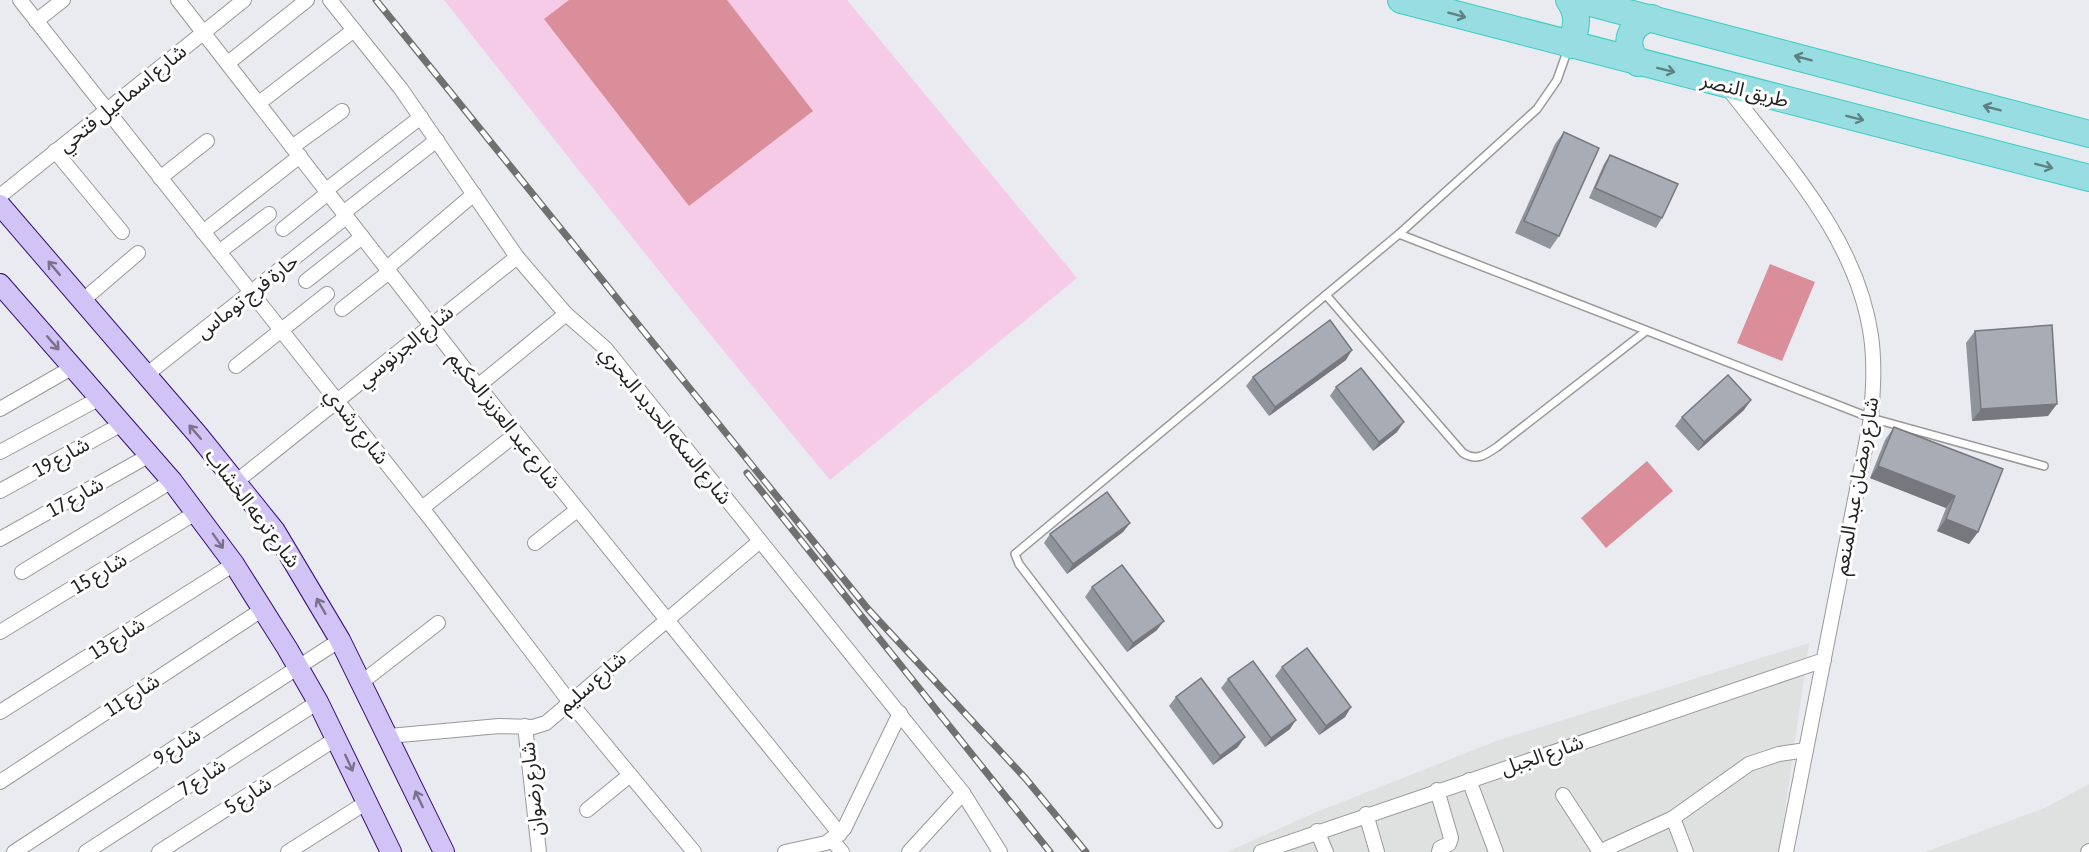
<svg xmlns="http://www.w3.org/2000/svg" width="2089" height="852" viewBox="0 0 2089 852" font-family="'Asap Condensed','Noto Sans Arabic',sans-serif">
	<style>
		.residential { fill: #dfe0e0 }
		.park { fill: #f6cbe8 }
		.pitch { fill: #da8e99 }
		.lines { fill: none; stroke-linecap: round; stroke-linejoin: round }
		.lane-casing { stroke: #999; stroke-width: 10 }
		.street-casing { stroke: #999; stroke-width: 16 }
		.secondary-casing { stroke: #320e74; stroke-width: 22 }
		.highway-casing { stroke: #37cfc1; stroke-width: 28 }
		.lane { stroke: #fff; stroke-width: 7 }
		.street { stroke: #fff; stroke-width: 14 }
		.secondary { stroke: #d2c3f6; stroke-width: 20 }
		.highway { stroke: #98dde2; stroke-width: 26 }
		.rail-casing { stroke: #707070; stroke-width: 7 }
		.rail { stroke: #fff; stroke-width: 4.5; stroke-dasharray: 14; stroke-linecap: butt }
		.wall { fill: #90949b }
		.shaded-wall { fill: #76787e }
		.building { fill: #a8acb4; stroke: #76787e; stroke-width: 1.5 }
		.oneway { stroke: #5d8082 }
		.oneway2 { stroke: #7a728c }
		.labels { text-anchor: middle; stroke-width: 6; stroke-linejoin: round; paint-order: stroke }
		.street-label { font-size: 20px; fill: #222; stroke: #fff }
	</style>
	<rect width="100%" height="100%" fill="#eaeaf1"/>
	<g class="residential">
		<polygon points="1809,643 1779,852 1227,852 1314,813 1499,740"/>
		<polygon points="2089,784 2089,852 1925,852 2045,808"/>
	</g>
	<path class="park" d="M444,0H847L1077,278L830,480C698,322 571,161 444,0Z"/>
	<g class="pitch">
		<polygon points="569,0 727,0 813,111 689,206 544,19"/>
		<polygon points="1770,264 1815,282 1782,361 1737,343"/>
		<polygon points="1647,461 1673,491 1606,548 1581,518"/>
	</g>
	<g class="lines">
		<g class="lane-casing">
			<g id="lane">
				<polyline points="1399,234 1871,418 2044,466"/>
				<path d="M1326,295L1463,453C1476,461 1484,456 1497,447L1646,331"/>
				<polyline points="1218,824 1019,564 1015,554 1399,234 1537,109 1557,80 1568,49"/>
			</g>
		</g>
		<g class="street-casing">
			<g id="street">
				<polyline points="20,0 432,521 569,701 694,852"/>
				<polyline points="178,0 478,386 840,834"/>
				<polyline points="330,0 401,89 517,257 566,314 605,348 963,793 1000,852"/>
				<polyline points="36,21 63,0"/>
				<polyline points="228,63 307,0"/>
				<path d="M1727,87C1785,163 1857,238 1871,336C1875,364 1873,391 1871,418L1786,852"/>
				<polyline points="259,103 354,30"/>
				<polyline points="292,147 342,111"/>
				<polyline points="55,151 122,232"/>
				<polyline points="160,178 207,141"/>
				<polyline points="326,190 421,117"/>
				<polyline points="0,196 244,0"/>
				<polyline points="343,213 437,140"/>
				<polyline points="283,229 328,193"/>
				<polyline points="203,232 300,156"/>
				<polyline points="219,252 269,214"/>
				<polyline points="387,268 474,194"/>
				<polyline points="306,281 362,237"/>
				<polyline points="82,301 138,253"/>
				<polyline points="342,309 389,272"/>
				<polyline points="236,366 327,294"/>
				<polyline points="146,375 346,217"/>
				<polyline points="478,386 566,314"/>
				<polyline points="0,409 73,367"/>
				<polyline points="0,452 100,398"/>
				<polyline points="237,481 517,257"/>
				<polyline points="0,491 122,424"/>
				<polyline points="422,508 516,434"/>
				<polyline points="0,539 150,455"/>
				<polyline points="535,543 577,510"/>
				<polyline points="22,572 172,481"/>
				<polyline points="0,632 197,512"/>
				<polyline points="362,682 438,623"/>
				<polyline points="0,712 234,564"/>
				<polyline points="525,726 539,852"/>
				<polyline points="389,736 499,726 533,727 546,723 760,541"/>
				<polyline points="1469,780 1496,852"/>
				<polyline points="0,782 263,609"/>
				<polyline points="1437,790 1451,838 1449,844 1440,848 1439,852"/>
				<polyline points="1563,795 1600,852"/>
				<polyline points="587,810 630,775"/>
				<polyline points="1366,814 1377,852"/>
				<polyline points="1673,818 1686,852"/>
				<polyline points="1317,831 1326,852"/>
				<polyline points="832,840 842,852"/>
				<polyline points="14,852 340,640"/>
				<polyline points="86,852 318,702"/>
				<polyline points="159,852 337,738"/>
				<polyline points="288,852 367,802"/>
				<polyline points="785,852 826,843 844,829 900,713"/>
				<polyline points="909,852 963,793"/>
				<polyline points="1261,852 1824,660"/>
				<polyline points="1599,852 1673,818 1749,764 1779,754 1806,750"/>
				<polyline points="2088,852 2089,851"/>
			</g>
		</g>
		<g class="secondary-casing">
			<g id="secondary">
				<polyline points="0,205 198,435 275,531 340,640 444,852"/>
				<polyline points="0,284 172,481 234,564 287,648 318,702 391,852"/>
			</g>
		</g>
		<g class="highway-casing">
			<g id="highway">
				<polyline points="1401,0 2089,178"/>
				<polyline points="1579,0 2089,134"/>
				<path d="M1569,45C1577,30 1580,15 1569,0"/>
				<path d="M1638,63C1622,44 1629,24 1652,18"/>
			</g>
		</g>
		<use href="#lane" class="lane"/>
		<use href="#street" class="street"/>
		<use href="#secondary" class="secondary"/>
		<use href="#highway" class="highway"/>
		<g class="rail-casing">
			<g id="rail">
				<polyline points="376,0 868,609 1026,779 1086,852"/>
				<polyline points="747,473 1050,852"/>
			</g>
		</g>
		<use href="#rail" class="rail"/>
	</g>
	<g class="wall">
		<polygon points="1564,132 1559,236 1550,249 1515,233 1555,144"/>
		<polygon points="1610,155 1662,218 1656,228 1589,198 1604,164"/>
		<polygon points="1975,331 2048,416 1972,421 1966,343"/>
		<polygon points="1346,360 1269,416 1246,386 1253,377"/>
		<polygon points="1336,387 1397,432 1373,451 1330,396"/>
		<polygon points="1744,410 1698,451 1675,426 1682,417"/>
		<polygon points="1894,427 2003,469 1978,532 1969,544 1937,531 1946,508 1870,478 1885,440"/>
		<polygon points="1130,523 1123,532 1067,574 1044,543 1050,534"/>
		<polygon points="1092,587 1157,630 1127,652 1085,597"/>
		<polygon points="1282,667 1351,707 1345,717 1319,735 1275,676"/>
		<polygon points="1228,679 1290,729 1265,747 1221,688"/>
		<polygon points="1176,697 1238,747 1213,765 1169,706"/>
	</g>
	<g class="shaded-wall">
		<polygon points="1352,350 1346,360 1269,416 1275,407"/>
		<polygon points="1751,400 1744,410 1698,451 1704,442"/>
		<polygon points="2057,404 2048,416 1972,421 1981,409"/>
		<polygon points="1404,422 1397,432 1373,451 1379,442"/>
		<polygon points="1878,466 1955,496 1946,508 1870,478"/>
		<polygon points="1946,519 1978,532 1969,544 1937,531"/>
		<polygon points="1130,523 1123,532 1067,574 1073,564"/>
		<polygon points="1164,621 1157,630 1127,652 1133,643"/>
		<polygon points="1351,707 1345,717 1319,735 1326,726"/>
		<polygon points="1296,720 1290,729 1265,747 1271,738"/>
		<polygon points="1245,737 1238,747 1213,765 1220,756"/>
	</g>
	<g class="building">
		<polygon points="1564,132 1599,148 1559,236 1524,221"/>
		<polygon points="1610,155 1678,184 1662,218 1595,188"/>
		<polygon points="1330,320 1352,350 1275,407 1253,377"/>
		<polygon points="2052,325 2057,404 1981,409 1975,331"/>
		<polygon points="1361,368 1404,422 1379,442 1336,387"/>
		<polygon points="1728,375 1751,400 1704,442 1682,417"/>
		<polygon points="1894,427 2003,469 1978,532 1946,519 1955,496 1878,466"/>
		<polygon points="1107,492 1130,523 1073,564 1050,534"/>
		<polygon points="1122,565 1164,621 1133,643 1092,587"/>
		<polygon points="1307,648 1351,707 1326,726 1282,667"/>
		<polygon points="1253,661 1296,720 1271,738 1228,679"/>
		<polygon points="1201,678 1245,737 1220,756 1176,697"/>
	</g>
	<defs><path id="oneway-shaft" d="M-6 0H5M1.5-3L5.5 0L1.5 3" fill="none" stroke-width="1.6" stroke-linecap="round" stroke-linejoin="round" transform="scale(1.5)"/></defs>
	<g class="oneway">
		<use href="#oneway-shaft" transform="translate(1457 15) rotate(15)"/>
		<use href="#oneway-shaft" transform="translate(1803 58) rotate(-165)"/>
		<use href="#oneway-shaft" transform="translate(1666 70) rotate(14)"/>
		<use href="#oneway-shaft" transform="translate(1992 108) rotate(-165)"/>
		<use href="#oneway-shaft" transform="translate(1855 118) rotate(14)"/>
		<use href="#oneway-shaft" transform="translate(2044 166) rotate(14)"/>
	</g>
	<g class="oneway2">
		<use href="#oneway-shaft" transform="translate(54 268) rotate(-130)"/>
		<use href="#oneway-shaft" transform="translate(53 343) rotate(49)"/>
		<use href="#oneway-shaft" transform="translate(195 432) rotate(-131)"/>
		<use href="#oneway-shaft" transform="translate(218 541) rotate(55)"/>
		<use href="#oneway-shaft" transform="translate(321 606) rotate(-120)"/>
		<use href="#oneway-shaft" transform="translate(349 763) rotate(65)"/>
		<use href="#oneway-shaft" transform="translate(419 799) rotate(-115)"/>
	</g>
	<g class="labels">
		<g class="street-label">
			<text transform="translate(1745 90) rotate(14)" y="7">طريق النصر</text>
			<text transform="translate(122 98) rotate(-39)" y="7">شارع اسماعيل فتحي</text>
			<text transform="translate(247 296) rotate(-38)" y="7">حارة فرج توماس</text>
			<text transform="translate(405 346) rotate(-39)" y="7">شارع الجرنوسي</text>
			<text transform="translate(505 420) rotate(52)" y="7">شارع عبد العزيز الحكيم</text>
			<text transform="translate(666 425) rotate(51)" y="7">شارع السكه الحديد البحري</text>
			<text transform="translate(357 426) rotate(52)" y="7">شارع رشدي</text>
			<text transform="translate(61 457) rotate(-29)" y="7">شارع 19</text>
			<text transform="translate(1856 486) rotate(-80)" y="7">شارع رمضان عبد المنعم</text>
			<text transform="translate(75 497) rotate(-29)" y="7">شارع 17</text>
			<text transform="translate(253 508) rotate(53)" y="7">شارع ترعه الخشاب</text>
			<text transform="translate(99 573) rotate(-31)" y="7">شارع 15</text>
			<text transform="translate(117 638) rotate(-32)" y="7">شارع 13</text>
			<text transform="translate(592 682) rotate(-41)" y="7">شارع سليم</text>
			<text transform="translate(132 695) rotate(-33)" y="7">شارع 11</text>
			<text transform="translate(177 746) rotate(-33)" y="7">شارع 9</text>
			<text transform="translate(1542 755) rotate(-19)" y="7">شارع الجبل</text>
			<text transform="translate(202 777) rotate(-33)" y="7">شارع 7</text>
			<text transform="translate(532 789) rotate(-96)" y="7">شارع رضوان</text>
			<text transform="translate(248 795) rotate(-33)" y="7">شارع 5</text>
		</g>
	</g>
</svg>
